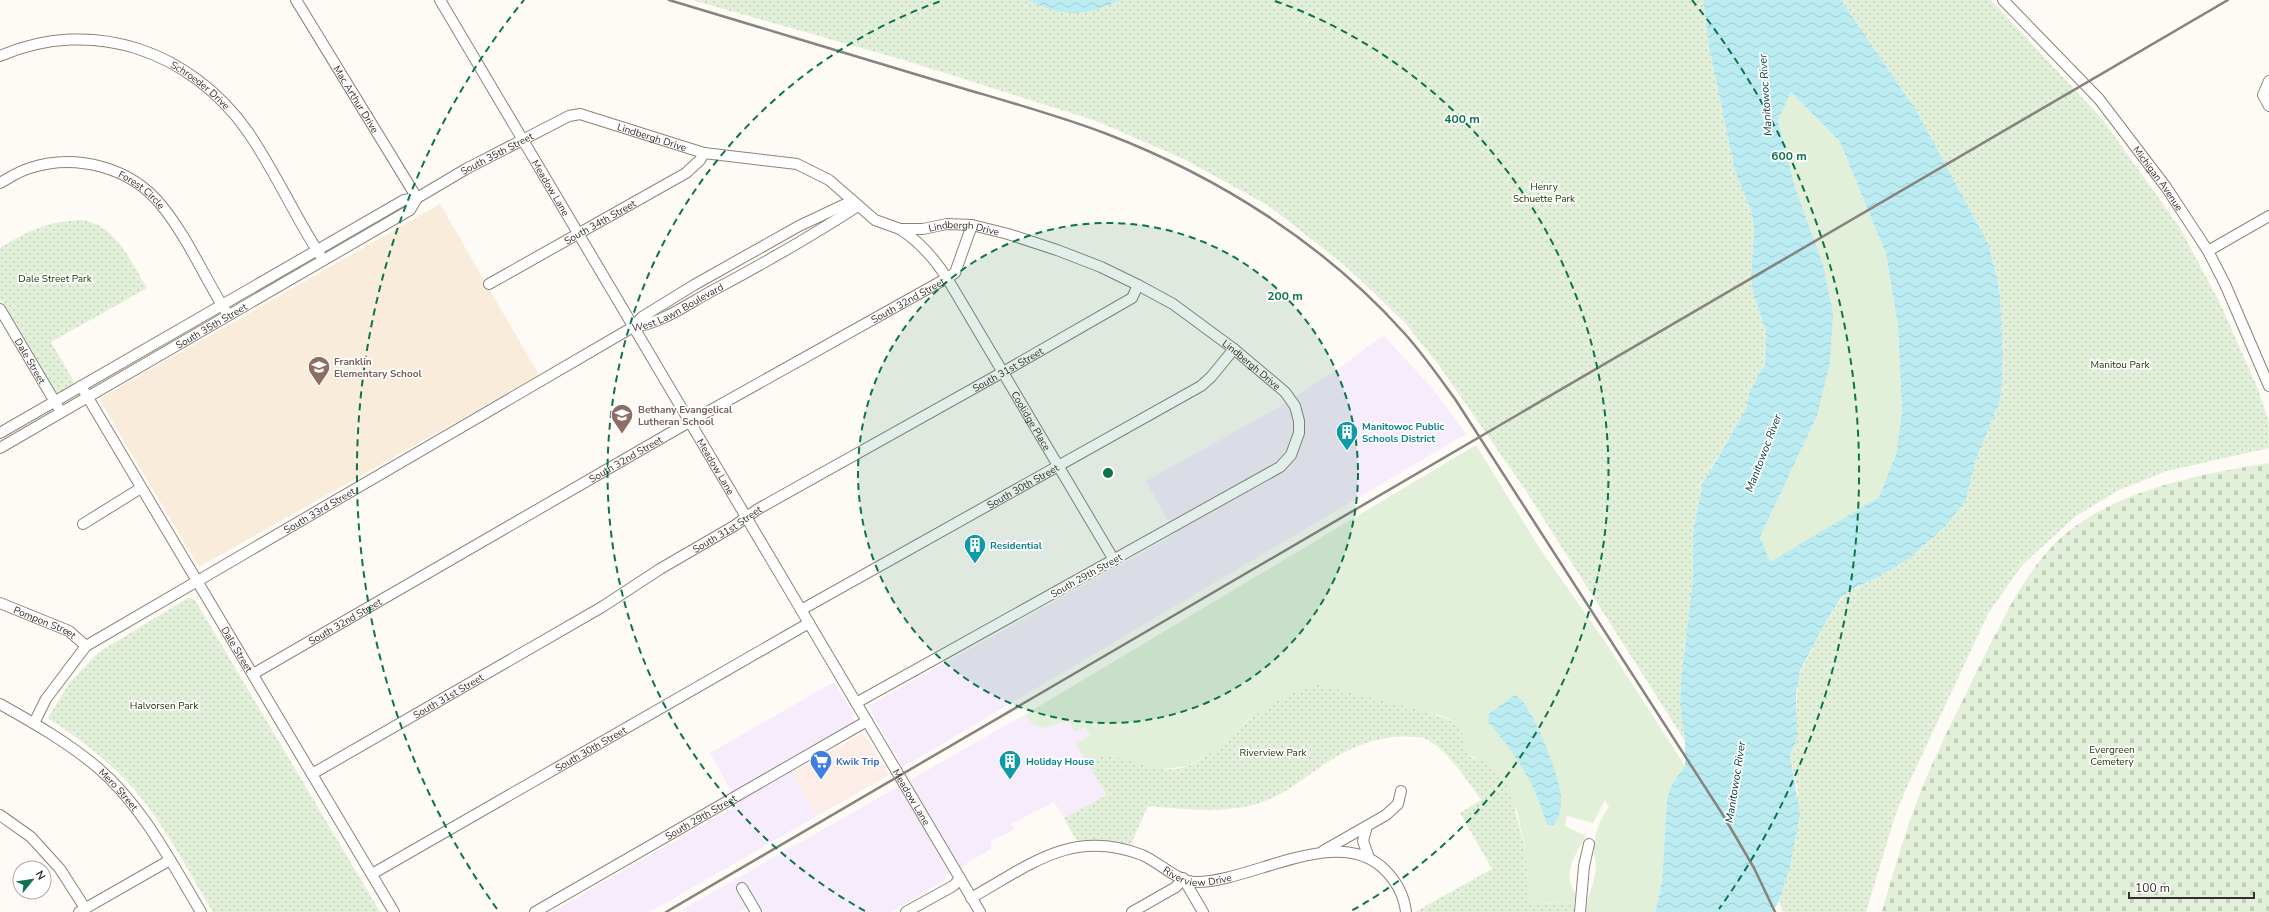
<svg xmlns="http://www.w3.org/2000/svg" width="2269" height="912" viewBox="0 0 2269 912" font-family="'Nunito Sans',sans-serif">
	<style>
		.commercial { fill: #fcede8 }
		.industrial { fill: #f7ecfc }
		.built { fill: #faecda }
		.grass { fill: #e3f0d9 }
		.cemetery { fill: url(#cemetery-stones) }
		.park { fill: url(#park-dots) }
		.water { fill: url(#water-waves); fill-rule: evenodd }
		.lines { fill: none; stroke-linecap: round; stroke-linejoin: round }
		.minor-casing { stroke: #8c8479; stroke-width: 12 }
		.minor { stroke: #fff; stroke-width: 10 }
		.rail { stroke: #87837f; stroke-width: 2.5 }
		.ring { fill: none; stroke: #0c744c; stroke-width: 2; stroke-dasharray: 7 5 }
		.labels { text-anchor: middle; stroke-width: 3.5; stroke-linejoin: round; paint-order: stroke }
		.street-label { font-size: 10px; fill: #332f2b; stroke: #fff }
		.park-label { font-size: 10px; fill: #1b3100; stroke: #fff }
		.education-label { font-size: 10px; font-weight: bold; fill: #785e54; stroke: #fff; text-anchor: start }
		.culture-label { font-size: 10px; font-weight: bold; fill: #0d838f; stroke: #fff; text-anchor: start }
		.shop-label { font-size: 10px; font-weight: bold; fill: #366cbe; stroke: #fff; text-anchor: start }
		.water-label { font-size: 11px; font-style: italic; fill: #07363c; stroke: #fff }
		.centre { fill: #0c744c; stroke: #fff; stroke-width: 2 }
		.ring-label { font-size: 12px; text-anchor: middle; font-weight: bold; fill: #0c744c; stroke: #fff; stroke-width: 3.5; stroke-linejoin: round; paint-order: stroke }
	</style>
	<defs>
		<pattern id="cemetery-stones" width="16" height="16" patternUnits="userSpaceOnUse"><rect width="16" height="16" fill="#e3f0d9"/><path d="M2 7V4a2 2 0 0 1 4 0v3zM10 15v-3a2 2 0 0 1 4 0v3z" fill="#c3ceba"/></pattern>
		<pattern id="park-dots" width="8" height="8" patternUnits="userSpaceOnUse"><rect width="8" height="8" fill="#e3f0d9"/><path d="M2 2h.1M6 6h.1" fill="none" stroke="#c3ceba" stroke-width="1.8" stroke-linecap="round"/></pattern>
		<pattern id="water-waves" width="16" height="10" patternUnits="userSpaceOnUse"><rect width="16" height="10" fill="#bbecf2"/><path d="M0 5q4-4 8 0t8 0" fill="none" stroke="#a1cbd0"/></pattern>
	</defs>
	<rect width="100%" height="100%" fill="#fefaf5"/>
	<polygon class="commercial" points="861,734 867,738 889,775 817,816 792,773"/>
	<g class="industrial">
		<polygon points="1383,335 1433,389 1466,434 903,767 872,713 871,705 875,702 1175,534 1146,481 1281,406 1339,368"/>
		<polygon points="834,682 853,714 854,722 785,761 817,816 650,912 552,912 739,804 710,753"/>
		<polygon points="1026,714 1032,724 1068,720 1085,727 1090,735 1076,744 1107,795 1064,818 1054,802 1011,824 1014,830 991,841 991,849 946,875 944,881 891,912 763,912 757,902 739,912 684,912 683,909"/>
	</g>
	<polygon class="built" points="440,204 539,375 199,567 99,399"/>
	<g class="grass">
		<polygon points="1791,92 1840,142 1886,254 1898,326 1902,412 1896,454 1879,497 1770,563 1760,537 1817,416 1795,187 1778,119"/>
		<path d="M1476,445L1540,549L1604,640L1685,766L1672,784L1667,799L1662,882L1655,912H1585C1587,898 1593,887 1595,873C1597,865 1594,856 1594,848C1594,832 1601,819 1609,807L1605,800L1593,823L1567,816L1565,826L1586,836C1579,849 1567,865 1570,880C1571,891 1578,890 1574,903L1530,904L1525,849L1517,811L1484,759C1449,756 1471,733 1456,723C1443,714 1422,711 1407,707C1377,699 1347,692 1317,684L1249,719L1209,755L1188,766L1156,770L1132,763L1101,757L1087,763L1076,744L1090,735L1085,727L1075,732L1068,720L1044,728L1032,724L1026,714Z"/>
	</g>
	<path class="cemetery" d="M2269,463V912H1882C1897,859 1913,804 1937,754C1951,722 1967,692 1982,661C2004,618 2025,570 2062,537C2115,490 2201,474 2269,463Z"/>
	<g class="park">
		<polygon points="692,0 1028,0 1064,13 1121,0 1703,0 1709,47 1735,171 1751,210 1754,230 1751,277 1753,293 1766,331 1765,364 1750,389 1746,409 1711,468 1699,502 1693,532 1693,578 1681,681 1680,705 1685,741 1526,491 1438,364 1406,324 1375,294 1343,264 1269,206 1182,158 1096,121 907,61"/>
		<polygon points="1841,0 1991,0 2103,120 2180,228 2220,303 2257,387 2269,422 2269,448 2167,471 2119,490 2076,516 2022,565 1988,614 1906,789 1896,813 1866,912 1783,912 1779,901 1790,867 1798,793 1790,754 1795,745 1798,677 1825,623 1845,594 1879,577 1910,558 1946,526 1966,500 1975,462 2000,401 2002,380 2003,355 2000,296 1997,278 1988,243 1916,110"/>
		<path d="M83,220C117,226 130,261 147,288L51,342L76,385L57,393L54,391L0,299V248C30,230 47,221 83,220Z"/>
		<path d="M188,598L195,600L380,912H213C190,874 170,835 143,800C117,767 83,741 48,718L70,682L99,652Z"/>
		<path d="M1317,684L1428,712L1457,723L1461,728L1465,752L1472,758L1484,759L1497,769L1509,788L1525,849L1530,904L1574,903V912H1415L1492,869L1460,813L1481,800C1468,781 1446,748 1424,738C1421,737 1416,737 1412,737C1379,734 1346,749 1319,768C1300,781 1282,796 1259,803C1224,814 1185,809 1148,806L1131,844L1076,840L1064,818L1107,795L1087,763C1091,761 1097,757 1101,757C1125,753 1149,773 1175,769C1207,765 1226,737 1250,719C1269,704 1293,692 1317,684Z"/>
	</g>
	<g class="water">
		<path d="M1028,0H1121C1083,16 1066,19 1028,0Z"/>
		<path d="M1703,0H1841L1916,110L1988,243L1997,278L2000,296L2003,355L2002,380L2000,401L1975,462L1966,500L1946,526L1910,558L1879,577L1851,590L1841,598L1825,623L1800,671L1796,695L1797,740L1790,754L1800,814L1790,867L1779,901L1772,912H1655L1662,882L1667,799L1672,784L1685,766V741L1680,705L1681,681L1693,578V532L1699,502L1703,483L1746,409L1750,390L1765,364L1766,331L1753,293L1751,277L1754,230L1751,210L1735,171L1709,47ZM1791,92L1840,142L1886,254L1898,326L1902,412L1896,454L1879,497L1770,562L1760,537L1817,416L1830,362L1833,313L1823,265L1795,187L1778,120Z"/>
		<path d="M1514,695C1531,699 1560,778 1561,796C1561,806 1561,817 1553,825H1547L1546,822C1536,785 1514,751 1488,722L1489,714Z"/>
	</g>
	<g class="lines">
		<g class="minor-casing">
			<g id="minor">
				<path id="s1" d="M296,0L417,198"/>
				<path id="s2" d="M440,0L980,912"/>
				<path id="s3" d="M2003,0L2099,99L2166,187L2208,251L2225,284L2269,386"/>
				<path id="s4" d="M0,56C93,16 191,51 248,132C275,171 294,215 320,255"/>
				<polyline points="2269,81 2263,95 2269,106"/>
				<path id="s5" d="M0,183C9,178 19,171 30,168C76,153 131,167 162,206C187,237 204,276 225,310"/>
				<path id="s6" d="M900,229C920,242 934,258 947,278L1114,560"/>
				<polyline points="2208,251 2269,216"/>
				<path id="s7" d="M489,284L686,173L700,160L704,153"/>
				<path id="s8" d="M0,309L58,407"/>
				<path id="s9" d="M633,327C660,324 686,305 710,292C761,265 810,237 858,206"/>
				<path id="s10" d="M81,386L394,912"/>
				<path id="s11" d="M0,433L404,200L417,198L466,169L569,116L580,114L704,153L797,164L829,180L875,220L900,229H923L947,224L972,225L1008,234L1057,250L1101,267L1138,285L1173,304L1234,349L1285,392L1295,406L1299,421V433L1291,455L1280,467L856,703"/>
				<path id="s12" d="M0,448L410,210L417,198"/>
				<polyline points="83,524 141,488"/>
				<path id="s13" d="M0,603L69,631L86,646"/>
				<path id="s14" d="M801,610L1201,386L1211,377L1234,349"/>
				<path id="s15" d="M253,674L677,429L947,278L955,273L972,225"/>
				<path id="s16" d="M0,704C34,723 67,742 97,767C142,805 171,862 201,912"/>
				<path id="s17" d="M34,723L46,699L86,646L633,327L642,317L694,285L799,226L852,201"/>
				<path id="s18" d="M312,774L602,607L660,569L734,526L758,509L1003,372L1132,298L1138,285"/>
				<polyline points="0,815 31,837 60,869 85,908"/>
				<polyline points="1367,826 1363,841 1369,858"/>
				<polyline points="1323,851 1386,815 1398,804 1401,791"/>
				<path id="s19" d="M372,874L809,623"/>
				<polyline points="742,888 756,912"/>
				<path id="s20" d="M971,898C1030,865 1072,828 1142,855C1159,862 1178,882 1196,882C1252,882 1338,823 1385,870C1397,882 1404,895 1406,912"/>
				<polyline points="79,912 170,860"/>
				<path id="s21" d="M535,912L867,721"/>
				<polyline points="906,912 953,886 960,879"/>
				<polyline points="1132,912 1176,887 1183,878 1203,912"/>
				<polyline points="1580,912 1584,866 1589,844"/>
			</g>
		</g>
		<use href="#minor" class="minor"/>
		<g class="rail">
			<path d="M669,0C759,27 848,54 938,81C994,98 1052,113 1107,134C1219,177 1325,244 1405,334C1423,354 1439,377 1455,399L1723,815L1754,868L1775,912"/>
			<polyline points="666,912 2228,0"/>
		</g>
	</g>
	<circle cx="1108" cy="473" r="250" fill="#0c744c" fill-opacity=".12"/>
	<g class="ring">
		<circle cx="1108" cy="473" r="250"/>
		<path d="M865 911A501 501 0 0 1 941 1M1275 1A501 501 0 0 1 1351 911"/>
		<path d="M497 909A751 751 0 0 1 524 0M1692 0A751 751 0 0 1 1719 909"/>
	</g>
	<defs>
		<g id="school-pin" transform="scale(1.15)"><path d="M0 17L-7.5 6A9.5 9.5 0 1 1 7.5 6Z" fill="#8d6e63" stroke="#fff"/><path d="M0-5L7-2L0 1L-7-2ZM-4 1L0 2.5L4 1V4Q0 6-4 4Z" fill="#fff"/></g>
		<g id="building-pin" transform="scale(1.15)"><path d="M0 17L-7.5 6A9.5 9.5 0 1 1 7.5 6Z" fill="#0f9aa8" stroke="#fff"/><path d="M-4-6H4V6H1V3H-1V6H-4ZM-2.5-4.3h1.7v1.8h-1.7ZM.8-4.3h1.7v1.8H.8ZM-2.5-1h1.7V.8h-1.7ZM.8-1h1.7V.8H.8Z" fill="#fff"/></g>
		<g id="supermarket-pin" transform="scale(1.15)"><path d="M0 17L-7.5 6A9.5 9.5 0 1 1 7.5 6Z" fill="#3f7fe0" stroke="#fff"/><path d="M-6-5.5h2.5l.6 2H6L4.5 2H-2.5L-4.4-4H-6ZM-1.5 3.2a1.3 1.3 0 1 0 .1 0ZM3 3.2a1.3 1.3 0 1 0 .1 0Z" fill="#fff"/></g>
	</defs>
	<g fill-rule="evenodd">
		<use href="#school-pin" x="319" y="367"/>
		<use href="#school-pin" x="622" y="415"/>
		<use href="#building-pin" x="1347" y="432"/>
		<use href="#building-pin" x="975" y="545"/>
		<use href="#supermarket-pin" x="821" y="761"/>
		<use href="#building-pin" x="1010" y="761"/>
	</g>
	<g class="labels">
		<g class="street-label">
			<text dy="4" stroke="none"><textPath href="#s4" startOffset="214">Schroeder Drive</textPath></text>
			<text dy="4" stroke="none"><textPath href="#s1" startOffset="116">Mac Arthur Drive</textPath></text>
			<text dy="4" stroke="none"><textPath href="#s11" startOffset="739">Lindbergh Drive</textPath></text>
			<text dy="4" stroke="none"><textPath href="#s11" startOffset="571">South 35th Street</textPath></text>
			<text dy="4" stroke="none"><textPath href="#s3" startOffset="237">Michigan Avenue</textPath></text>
			<text dy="4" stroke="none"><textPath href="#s2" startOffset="218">Meadow Lane</textPath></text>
			<text dy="4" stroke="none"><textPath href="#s5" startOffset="153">Forest Circle</textPath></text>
			<text dy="4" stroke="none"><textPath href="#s7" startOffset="127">South 34th Street</textPath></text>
			<text dy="4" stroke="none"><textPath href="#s11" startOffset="1075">Lindbergh Drive</textPath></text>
			<text dy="4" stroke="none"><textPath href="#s15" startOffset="754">South 32nd Street</textPath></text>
			<text dy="4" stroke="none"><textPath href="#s9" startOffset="49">West Lawn Boulevard</textPath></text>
			<text dy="4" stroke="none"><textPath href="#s12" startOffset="244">South 35th Street</textPath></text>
			<text dy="4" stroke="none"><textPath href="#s8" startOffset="60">Dale Street</textPath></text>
			<text dy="4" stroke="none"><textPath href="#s11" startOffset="1399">Lindbergh Drive</textPath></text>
			<text dy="4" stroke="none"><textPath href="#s18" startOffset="805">South 31st Street</textPath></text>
			<text dy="4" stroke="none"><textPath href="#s6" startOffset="234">Coolidge Place</textPath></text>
			<text dy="4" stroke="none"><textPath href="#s15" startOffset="430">South 32nd Street</textPath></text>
			<text dy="4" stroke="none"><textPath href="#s2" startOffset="542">Meadow Lane</textPath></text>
			<text dy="4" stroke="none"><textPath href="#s14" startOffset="254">South 30th Street</textPath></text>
			<text dy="4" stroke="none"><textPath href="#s17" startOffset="363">South 33rd Street</textPath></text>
			<text dy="4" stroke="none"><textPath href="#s18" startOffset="482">South 31st Street</textPath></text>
			<text transform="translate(1086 575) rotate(-29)" y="4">South 29th Street</text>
			<text dy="4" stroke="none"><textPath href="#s15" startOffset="106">South 32nd Street</textPath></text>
			<text dy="4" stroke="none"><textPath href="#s13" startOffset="49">Pompon Street</textPath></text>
			<text dy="4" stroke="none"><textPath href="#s10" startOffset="306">Dale Street</textPath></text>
			<text dy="4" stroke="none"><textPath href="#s18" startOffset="157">South 31st Street</textPath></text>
			<text dy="4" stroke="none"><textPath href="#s19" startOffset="252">South 30th Street</textPath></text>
			<text dy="4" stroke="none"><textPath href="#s16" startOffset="147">Mero Street</textPath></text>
			<text dy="4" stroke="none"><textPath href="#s2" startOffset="926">Meadow Lane</textPath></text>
			<text dy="4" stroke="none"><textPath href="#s21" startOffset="191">South 29th Street</textPath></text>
			<text dy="4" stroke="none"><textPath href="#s20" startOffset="246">Riverview Drive</textPath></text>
		</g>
		<g class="park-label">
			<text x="1544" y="190">Henry<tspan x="1544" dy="12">Schuette Park</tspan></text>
			<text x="55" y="282">Dale Street Park</text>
			<text x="2120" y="368">Manitou Park</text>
			<text x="164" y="709">Halvorsen Park</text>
			<text x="2112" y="753">Evergreen<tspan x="2112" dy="12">Cemetery</tspan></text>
			<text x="1273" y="756">Riverview Park</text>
		</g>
		<g class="education-label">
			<text x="334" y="365">Franklin<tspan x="334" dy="12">Elementary School</tspan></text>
			<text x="638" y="413">Bethany Evangelical<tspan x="638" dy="12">Lutheran School</tspan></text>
		</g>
		<g class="culture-label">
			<text x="1362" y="430">Manitowoc Public<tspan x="1362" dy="12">Schools District</tspan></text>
			<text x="990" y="549">Residential</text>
			<text x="1026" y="765">Holiday House</text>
		</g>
		<g class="shop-label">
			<text x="836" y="765">Kwik Trip</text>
		</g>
		<g class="water-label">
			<text transform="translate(1765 95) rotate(-94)" y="4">Manitowoc River</text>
			<text transform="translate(1763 453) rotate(-69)" y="4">Manitowoc River</text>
			<text transform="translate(1735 782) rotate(-81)" y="4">Manitowoc River</text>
		</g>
	</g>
	<circle cx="1108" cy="473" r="6" class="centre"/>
	<g class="ring-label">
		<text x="1462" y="123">400 m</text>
		<text x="1789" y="160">600 m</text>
		<text x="1285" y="300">200 m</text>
	</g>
	<g transform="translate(32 880) rotate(60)"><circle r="19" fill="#ffffff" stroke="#adacaa"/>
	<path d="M0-3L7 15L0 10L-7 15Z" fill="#0c744c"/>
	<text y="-6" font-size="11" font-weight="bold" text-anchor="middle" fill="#332f2b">N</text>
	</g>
	<path d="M2129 892v6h125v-6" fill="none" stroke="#332f2b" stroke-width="2"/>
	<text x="2135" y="892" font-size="12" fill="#332f2b" stroke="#ffffff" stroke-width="3" paint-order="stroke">100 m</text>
</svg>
